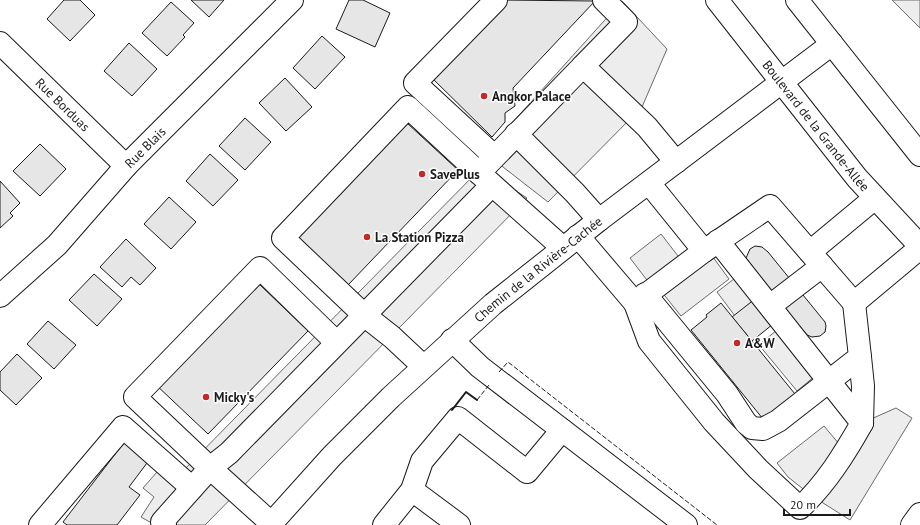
<svg xmlns="http://www.w3.org/2000/svg" width="920" height="525" viewBox="0 0 920 525" font-family="'PT Sans',sans-serif">
	<style>
		.parking { fill: #ededed; stroke: #6a6a6a }
		.building { fill: #e6e6e6; stroke: #1a1a1a }
		.lines { fill: none; stroke-linecap: round; stroke-linejoin: round }
		.minor-casing { stroke: #1a1a1a; stroke-width: 24 }
		.highway-casing { stroke: #1a1a1a; stroke-width: 24 }
		.minor { stroke: #fff; stroke-width: 22 }
		.highway { stroke: #fff; stroke-width: 22 }
		.fence { stroke: #1a1a1a; stroke-width: 1; stroke-dasharray: 5 2; stroke-linecap: butt }
		.wall { stroke: #1a1a1a; stroke-width: 2 }
		.poi-dot { fill: #c62828; stroke: #fff; stroke-width: 1.5 }
		.labels { text-anchor: middle; stroke-width: 3; stroke-linejoin: round; paint-order: stroke }
		.poi-label { font-size: 13px; font-weight: bold; fill: #1a1a1a; stroke: #fff; text-anchor: start }
		.street-label { font-size: 13px; fill: #1a1a1a; stroke: #fff }
	</style>
	<rect width="100%" height="100%" fill="#fff"/>
	<g class="parking">
		<polygon points="892,0 920,0 920,28"/>
		<polygon points="622,1 667,49 642,107 548,202 485,153"/>
		<polygon points="481,168 527,198 205,525 155,525 141,517 154,497 143,488 164,464 177,477"/>
		<polygon points="661,234 685,265 707,249 729,279 681,316 657,286 653,288 630,258"/>
		<polygon points="743,272 761,295 735,316 717,292"/>
		<polygon points="784,324 821,371 797,391 759,345"/>
		<polygon points="896,408 912,418 850,520 812,496 788,477 777,463 824,426 845,451 862,423"/>
	</g>
	<g class="building">
		<polygon points="64,0 80,0 95,15 70,41 47,19"/>
		<polygon points="191,0 224,0 209,17"/>
		<polygon points="349,0 363,0 390,13 375,47 336,29"/>
		<polygon points="502,0 595,1 513,88 515,106 505,113 505,122 492,137 429,75"/>
		<polygon points="171,2 194,23 183,35 185,37 167,56 142,33"/>
		<polygon points="322,36 345,57 315,89 293,68"/>
		<polygon points="129,43 157,69 132,96 104,71"/>
		<polygon points="285,78 312,107 286,131 259,103"/>
		<polygon points="245,118 271,142 245,170 219,146"/>
		<polygon points="407,123 458,170 348,285 297,237"/>
		<polygon points="40,144 66,169 40,196 13,171"/>
		<polygon points="210,154 238,180 213,206 186,181"/>
		<polygon points="0,181 20,203 10,213 13,216 0,228"/>
		<polygon points="169,197 196,222 171,249 144,224"/>
		<polygon points="126,239 156,268 140,285 131,277 122,287 100,267"/>
		<polygon points="755,246 762,247 768,252 825,322 826,326 825,332 820,336 812,337 807,335 788,312 752,341 732,317 769,288 746,258 750,249"/>
		<polygon points="94,274 122,299 97,326 69,300"/>
		<polygon points="255,280 308,331 208,434 154,383"/>
		<polygon points="721,303 795,394 763,419 691,330 707,317 706,315"/>
		<polygon points="48,321 76,345 54,369 27,344"/>
		<polygon points="17,354 42,378 16,405 0,390 0,372"/>
		<polygon points="126,440 150,459 129,487 140,495 117,525 67,525 63,522"/>
	</g>
	<g class="lines">
		<g class="minor-casing">
			<g id="minor">
				<path id="s1" d="M717,0L857,178L920,246"/>
				<polyline points="797,0 920,155"/>
				<path id="s2" d="M0,43L126,166"/>
				<polyline points="583,66 626,22 604,0"/>
				<polyline points="516,134 575,193 599,220"/>
				<polyline points="494,156 415,83 496,0"/>
				<polyline points="578,236 635,303 704,251 649,183"/>
				<polyline points="563,248 479,173 583,66 647,127 676,162"/>
				<polyline points="704,251 770,206 854,303 920,248"/>
				<polyline points="810,252 875,198"/>
				<polyline points="645,294 727,394 746,423 752,428 763,429 778,421 860,357 854,303"/>
				<path id="s3" d="M0,296L57,245L126,166L292,0"/>
				<path d="M635,303L649,341L714,422L758,469L800,508C826,484 845,453 862,423L718,241"/>
				<polyline points="770,306 822,266"/>
				<polyline points="452,340 480,367 686,525"/>
				<path d="M337,343L260,268L135,397L210,468L229,453C317,364 404,274 492,185"/>
				<polyline points="860,357 863,386 862,423"/>
				<polyline points="423,366 392,337 364,315 283,238 408,107 479,173"/>
				<polyline points="412,490 459,525"/>
				<polyline points="40,525 123,427 192,488"/>
				<polyline points="165,525 162,522 210,468 271,523"/>
				<path id="s4" d="M270,525L332,456L391,397L493,304L599,220L832,44"/>
				<polyline points="384,525 412,490 422,461 458,418 527,472 562,430"/>
			</g>
		</g>
		<g class="highway-casing">
			<polyline id="highway" points="912,525 920,514"/>
		</g>
		<use href="#minor" class="minor"/>
		<use href="#highway" class="highway"/>
		<g class="fence">
			<polyline points="499,372 508,362 717,525"/>
			<polyline points="477,400 489,385"/>
		</g>
		<polyline class="wall" points="452,410 466,392 477,400"/>
	</g>
	<g class="poi-dot">
		<circle cx="484" cy="96" r="4"/>
		<circle cx="422" cy="174" r="4"/>
		<circle cx="367" cy="237" r="4"/>
		<circle cx="737" cy="343" r="4"/>
		<circle cx="206" cy="397" r="4"/>
	</g>
	<g class="labels">
		<g class="poi-label">
			<text x="492" y="101">Angkor Palace</text>
			<text x="430" y="179">SavePlus</text>
			<text x="375" y="242">La Station Pizza</text>
			<text x="745" y="348">A&amp;W</text>
			<text x="214" y="402">Micky's</text>
		</g>
		<g class="street-label">
			<text dy="5" stroke="none"><textPath href="#s2" startOffset="88">Rue Borduas</textPath></text>
			<text dy="5" stroke="none"><textPath href="#s1" startOffset="160">Boulevard de la Grande-Allée</textPath></text>
			<text dy="5" stroke="none"><textPath href="#s3" startOffset="208">Rue Blais</textPath></text>
			<text dy="5" stroke="none"><textPath href="#s4" startOffset="371">Chemin de la Rivière-Cachée</textPath></text>
		</g>
	</g>
	<path d="M784 509v6h66v-6" fill="none" stroke="#1a1a1a" stroke-width="2"/>
	<text x="790" y="509" font-size="12" fill="#1a1a1a" stroke="#ffffff" stroke-width="3" paint-order="stroke">20 m</text>
</svg>
